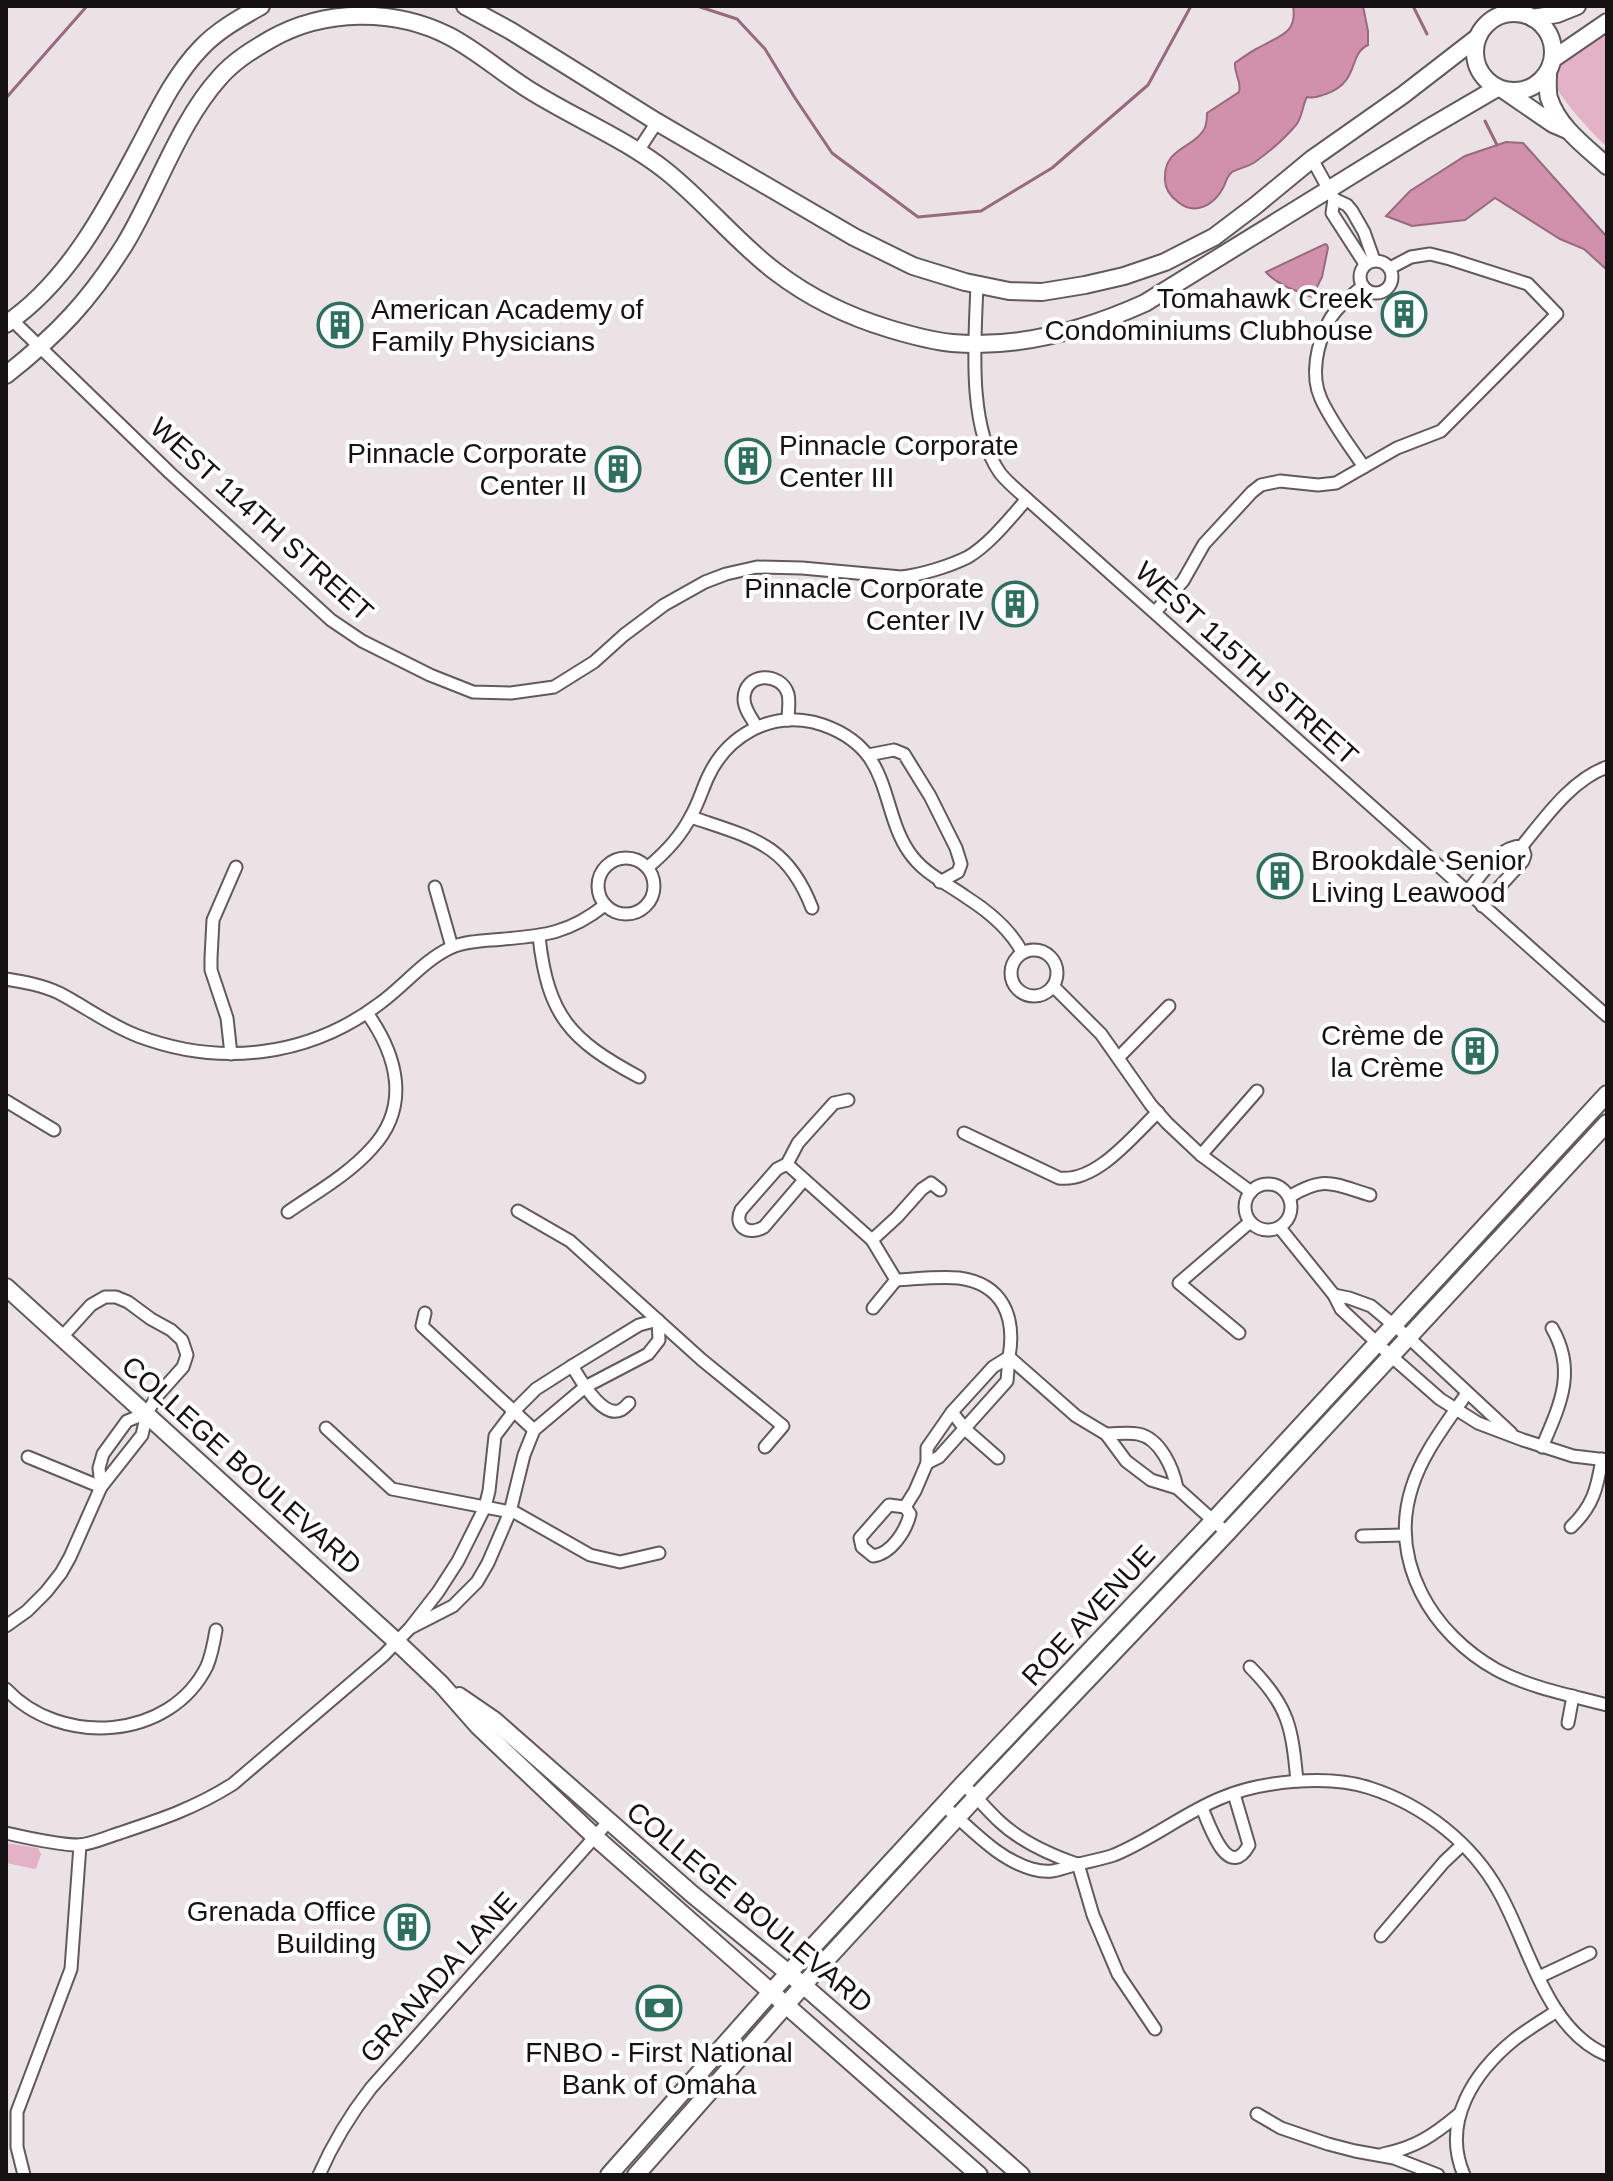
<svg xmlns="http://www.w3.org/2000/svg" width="1613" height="2181" viewBox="0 0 1613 2181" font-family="Arial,sans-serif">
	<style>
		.green { fill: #e3b2c6 }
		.water { fill: #d190ab; stroke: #996a7e; stroke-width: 2 }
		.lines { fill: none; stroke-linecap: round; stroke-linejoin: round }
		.stream { stroke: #996a7e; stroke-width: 3 }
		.street-casing { stroke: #61595c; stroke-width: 15 }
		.secondary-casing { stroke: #61595c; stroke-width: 20 }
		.street { stroke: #fff; stroke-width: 11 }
		.secondary { stroke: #fff; stroke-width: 16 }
		.labels { text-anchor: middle; stroke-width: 8; stroke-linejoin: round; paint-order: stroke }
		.poi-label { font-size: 28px; fill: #161214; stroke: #fff; text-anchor: end }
		.street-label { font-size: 28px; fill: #161214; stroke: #fff }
	</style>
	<rect width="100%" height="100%" fill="#ebe2e5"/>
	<g class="green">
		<path d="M1607,30V147C1585,126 1563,102 1549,75L1551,66Z"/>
		<polygon points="6,1843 38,1848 41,1854 37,1867 35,1869 6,1863"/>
	</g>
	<g class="water">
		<path d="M1293,6H1363L1368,31V45C1348,54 1360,82 1326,94C1319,96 1315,99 1307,97C1302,106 1303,116 1296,125C1285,138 1269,152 1255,162C1248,167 1239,168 1232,172C1227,176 1226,182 1223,188C1214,205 1195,216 1178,202C1170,196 1164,187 1165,176C1165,149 1192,148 1203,131C1207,126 1207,119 1207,113L1239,92C1242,81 1234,74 1235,63C1242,58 1250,52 1258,48C1278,36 1298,34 1293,6Z"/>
		<polygon points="1506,142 1523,143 1607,237 1607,270 1584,249 1560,239 1495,198 1465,220 1412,226 1386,216 1410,191 1465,156"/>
		<path d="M1325,244L1327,245L1328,248L1322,277L1312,297C1296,291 1277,285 1266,272Z"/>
	</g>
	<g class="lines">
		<g class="stream">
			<polyline points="697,6 737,19 765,49 795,98 832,153 918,217 981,211 1052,168 1148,85 1191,6"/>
			<polyline points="1413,6 1427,34"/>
			<polyline points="6,98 87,6"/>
			<polyline points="1485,121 1497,145"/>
		</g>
		<g class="street-casing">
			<g id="street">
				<polyline points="638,151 657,122"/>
				<polyline points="1312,159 1334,199 1347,205 1352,211 1364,232 1374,260"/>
				<polyline points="1334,199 1332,213 1365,264"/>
				<circle cx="1376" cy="277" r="16"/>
				<path d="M977,285C975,340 967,426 1000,473C1007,482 1018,491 1027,499L1607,1016"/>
				<path d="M1363,286C1351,296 1336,308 1329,321C1317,344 1310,375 1321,399C1332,423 1349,445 1364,467"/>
				<path d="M12,320L170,473L331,620L362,641L430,675L473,692L511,693L554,687L594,662L624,635L664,605L705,582L726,574L757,567L802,568L901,577C921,575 950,566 968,557C990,544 1010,518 1027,499"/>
				<polyline points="1155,612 1183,581 1204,544 1252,492 1261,485 1280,481 1318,485 1336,483 1397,448 1441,431 1557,314 1528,284 1450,259 1430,254 1411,257 1390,268"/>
				<path d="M757,727C752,719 744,709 744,699C744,672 781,671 788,694C790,701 788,712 788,720"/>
				<polyline points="868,755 894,750 904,754 930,796 956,848 961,864 958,872 940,882"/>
				<path d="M691,817C752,838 787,843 812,908"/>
				<circle cx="626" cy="886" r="28"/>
				<path d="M648,867C665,853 681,836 691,816C698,804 702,790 708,777C727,736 769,712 813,722C836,728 855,738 869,757C889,786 889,823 909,852C924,874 945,882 966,897C988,911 1010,929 1022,952"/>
				<polyline points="435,887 452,947"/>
				<path d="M1467,892C1481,876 1498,846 1522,846C1545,818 1571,780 1607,767"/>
				<polyline points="1482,906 1523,861 1525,855 1522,846"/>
				<path d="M539,937C548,1016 570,1040 639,1077"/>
				<circle cx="1034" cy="973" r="23"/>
				<path d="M6,979C24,982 42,985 59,993C86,1007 109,1025 138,1036C220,1067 308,1057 379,1004C404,986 423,961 450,948C463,942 479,941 492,940C539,936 566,936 605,905"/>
				<polyline points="1053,986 1101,1034 1151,1105 1167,1123 1201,1155 1251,1192"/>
				<polyline points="231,1054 227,1018 211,970 211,958 213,920 236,867"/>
				<polyline points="1119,1057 1169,1006"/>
				<polyline points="6,1101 54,1130"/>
				<path d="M964,1133L1059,1178C1096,1183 1132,1137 1158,1112"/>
				<polyline points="1201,1155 1257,1091"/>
				<path d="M787,1164L872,1240L896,1280C916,1279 939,1276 959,1278C1003,1284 1016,1317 1009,1357L1076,1416L1106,1434L1126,1461L1151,1480L1177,1488L1227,1533"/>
				<path d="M804,1180L764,1227C749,1236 733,1227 741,1210L777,1169L787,1164L798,1143L834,1103L848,1100"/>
				<circle cx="1268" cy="1207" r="23"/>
				<path d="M1289,1197C1325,1175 1333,1184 1370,1195"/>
				<polyline points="518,1211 570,1241 702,1360 783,1426 765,1447"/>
				<path d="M288,1212C317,1192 349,1174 372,1148C411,1106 397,1055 367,1013"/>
				<polyline points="1280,1228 1334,1295 1341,1309 1391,1356 1440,1399 1478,1423 1523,1440 1573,1456 1607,1460"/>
				<polyline points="872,1240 897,1217 922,1189 931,1183 940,1190"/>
				<polyline points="1334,1295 1349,1298 1371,1306 1408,1337 1511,1433"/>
				<polyline points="873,1308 896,1280"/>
				<polyline points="425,1313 422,1326 534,1430"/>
				<polyline points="1239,1333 1179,1283 1250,1222"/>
				<path d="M572,1366C580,1379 600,1415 618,1411C623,1410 626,1406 629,1403"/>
				<path d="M1467,1393C1447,1423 1423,1452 1412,1487C1388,1561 1432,1634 1497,1670C1531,1688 1570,1695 1607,1705"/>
				<polyline points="952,1412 965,1429 998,1458"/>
				<polyline points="326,1428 392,1489 516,1513 590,1555 620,1562 659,1553"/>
				<path d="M1106,1434C1116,1434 1128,1432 1138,1434C1160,1438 1173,1468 1177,1488"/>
				<path d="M1542,1447C1560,1405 1577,1371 1552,1328"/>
				<polyline points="28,1457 101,1487"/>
				<polyline points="927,1463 939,1457 1007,1381 1009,1357"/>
				<polyline points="101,1487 99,1468 103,1454 127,1421 147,1413"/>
				<path d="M889,1505L905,1507L910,1514C906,1531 891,1554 873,1556L862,1547L860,1538Z"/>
				<polyline points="905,1507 915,1491 927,1463 927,1448 952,1412 993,1367 1009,1357"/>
				<path d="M1571,1527C1593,1506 1597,1489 1602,1459"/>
				<polyline points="1362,1536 1405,1535"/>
				<polyline points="6,1626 27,1611 46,1592 61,1573 70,1557 101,1487 142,1435 147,1413 157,1396 183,1367 187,1355 182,1340 171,1330 151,1319 128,1302 116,1297 105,1297 91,1305 62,1337"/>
				<path d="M1250,1667C1289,1706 1292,1728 1297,1781"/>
				<path d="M6,1689C60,1747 170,1741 207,1666C212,1654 214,1642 216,1630"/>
				<polyline points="1568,1723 1573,1696"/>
				<path d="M963,1784C976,1796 986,1809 999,1821C1019,1840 1051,1855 1077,1864"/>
				<path d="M944,1806C971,1828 997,1859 1032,1869C1054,1875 1059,1868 1079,1864C1091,1861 1102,1859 1114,1855C1151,1840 1184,1813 1221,1798C1261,1781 1328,1774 1370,1788C1423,1805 1472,1843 1499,1892C1529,1945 1546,2030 1607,2055"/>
				<path d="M1202,1808C1209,1824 1228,1883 1249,1845L1234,1794"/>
				<path d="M6,1833C28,1838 57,1845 79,1845C92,1844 107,1837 120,1833C162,1819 195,1808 233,1784L384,1655L410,1628L438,1592L458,1561L485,1507L489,1491L495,1436L514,1411L536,1389L572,1366L639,1325L658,1320L659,1340L648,1354L585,1387L534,1430L524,1455L510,1512L488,1563L477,1582L453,1606L410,1628"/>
				<polyline points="1078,1864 1093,1915 1118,1974 1155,2029"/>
				<polyline points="1381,1936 1444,1862 1462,1845"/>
				<polyline points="1539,1977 1590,1953"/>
				<polyline points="1257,2114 1281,2128 1328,2144 1355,2151 1394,2158 1438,2175"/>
				<path d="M1383,2154C1415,2148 1434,2135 1459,2114"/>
				<polyline points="24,2175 17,2147 17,2112 71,1969 80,1845"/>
				<path d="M319,2175C333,2143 350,2115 371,2088L609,1821"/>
				<path d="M1464,2175C1441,2122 1474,2072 1515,2039C1528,2029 1543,2020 1557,2011"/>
			</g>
		</g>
		<g class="secondary-casing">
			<g id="secondary">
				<polyline points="465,6 511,31 657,122 854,237 913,266 965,282 1009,291 1042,292 1085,285 1124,276 1165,262 1214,237 1255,206 1312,159 1403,95 1478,37"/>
				<circle cx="1514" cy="52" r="39"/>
				<polyline points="1533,18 1557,14 1577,6"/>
				<polyline points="1553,59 1607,22"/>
				<path d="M1548,73C1548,81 1547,91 1549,98C1558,127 1586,147 1607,166"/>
				<polyline points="1505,91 1553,124 1567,130"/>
				<path d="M6,324C68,282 106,210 140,145C158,111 174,76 201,48C218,30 240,18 261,6"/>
				<path d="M6,375C58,334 90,300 125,244C157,191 179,122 220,77C234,61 252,50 271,39C324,9 394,8 449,36C478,51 503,74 531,91C576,119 624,138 666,171C705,202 736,242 776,272C810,298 850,317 890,329C910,335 931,341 952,343C1019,349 1085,330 1145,303L1425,130L1497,88"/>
				<polyline points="6,1287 397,1642 441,1684 478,1726 595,1837 979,2175"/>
				<polyline points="459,1696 494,1720 692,1894 803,1985 1021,2175"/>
				<polyline points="609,2175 772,1991 963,1784 1214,1520 1607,1094"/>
				<polyline points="636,2175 815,1972 977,1796 1227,1533 1607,1123"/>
			</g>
		</g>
		<use href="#street" class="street"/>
		<use href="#secondary" class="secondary"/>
	</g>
	<defs>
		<g id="building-ring" transform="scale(2.3)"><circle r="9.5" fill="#fff" stroke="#2e6f5d" stroke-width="1.5"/><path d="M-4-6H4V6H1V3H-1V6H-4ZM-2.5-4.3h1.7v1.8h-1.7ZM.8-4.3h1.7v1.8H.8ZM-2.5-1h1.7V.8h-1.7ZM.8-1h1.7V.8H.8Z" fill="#2e6f5d"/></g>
		<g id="bank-ring" transform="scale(2.3)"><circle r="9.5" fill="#fff" stroke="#2e6f5d" stroke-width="1.5"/><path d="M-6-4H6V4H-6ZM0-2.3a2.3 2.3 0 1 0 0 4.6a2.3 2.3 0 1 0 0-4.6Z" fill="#2e6f5d"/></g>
	</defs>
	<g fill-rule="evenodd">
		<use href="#building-ring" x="1404" y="314"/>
		<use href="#building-ring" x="340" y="325"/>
		<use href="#building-ring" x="748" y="461"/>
		<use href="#building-ring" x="618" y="469"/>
		<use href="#building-ring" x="1015" y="604"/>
		<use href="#building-ring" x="1280" y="876"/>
		<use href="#building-ring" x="1475" y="1051"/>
		<use href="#building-ring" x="407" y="1927"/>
		<use href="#bank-ring" x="659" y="2008"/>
	</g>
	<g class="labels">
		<g class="poi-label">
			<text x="1373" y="308">Tomahawk Creek<tspan x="1373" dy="32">Condominiums Clubhouse</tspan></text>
			<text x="371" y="319" text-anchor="start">American Academy of<tspan x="371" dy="32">Family Physicians</tspan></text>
			<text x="779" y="455" text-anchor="start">Pinnacle Corporate<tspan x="779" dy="32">Center III</tspan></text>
			<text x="587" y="463">Pinnacle Corporate<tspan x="587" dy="32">Center II</tspan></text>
			<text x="984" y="598">Pinnacle Corporate<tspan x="984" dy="32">Center IV</tspan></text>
			<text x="1311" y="870" text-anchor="start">Brookdale Senior<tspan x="1311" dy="32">Living Leawood</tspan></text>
			<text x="1444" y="1045">Crème de<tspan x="1444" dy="32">la Crème</tspan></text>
			<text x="376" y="1921">Grenada Office<tspan x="376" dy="32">Building</tspan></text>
			<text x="659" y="2062" text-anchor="middle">FNBO - First National<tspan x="659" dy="32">Bank of Omaha</tspan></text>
		</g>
		<g class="street-label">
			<text transform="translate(262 519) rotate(42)" y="10">WEST 114TH STREET</text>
			<text transform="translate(1247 663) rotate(42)" y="10">WEST 115TH STREET</text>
			<text transform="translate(242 1465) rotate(42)" y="10">COLLEGE BOULEVARD</text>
			<text transform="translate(1088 1615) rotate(-47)" y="10">ROE AVENUE</text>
			<text transform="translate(750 1907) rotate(40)" y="10">COLLEGE BOULEVARD</text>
			<text transform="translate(438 1977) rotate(-48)" y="10">GRANADA LANE</text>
		</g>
	</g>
	<rect width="1613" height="2181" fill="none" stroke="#161214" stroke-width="16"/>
</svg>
